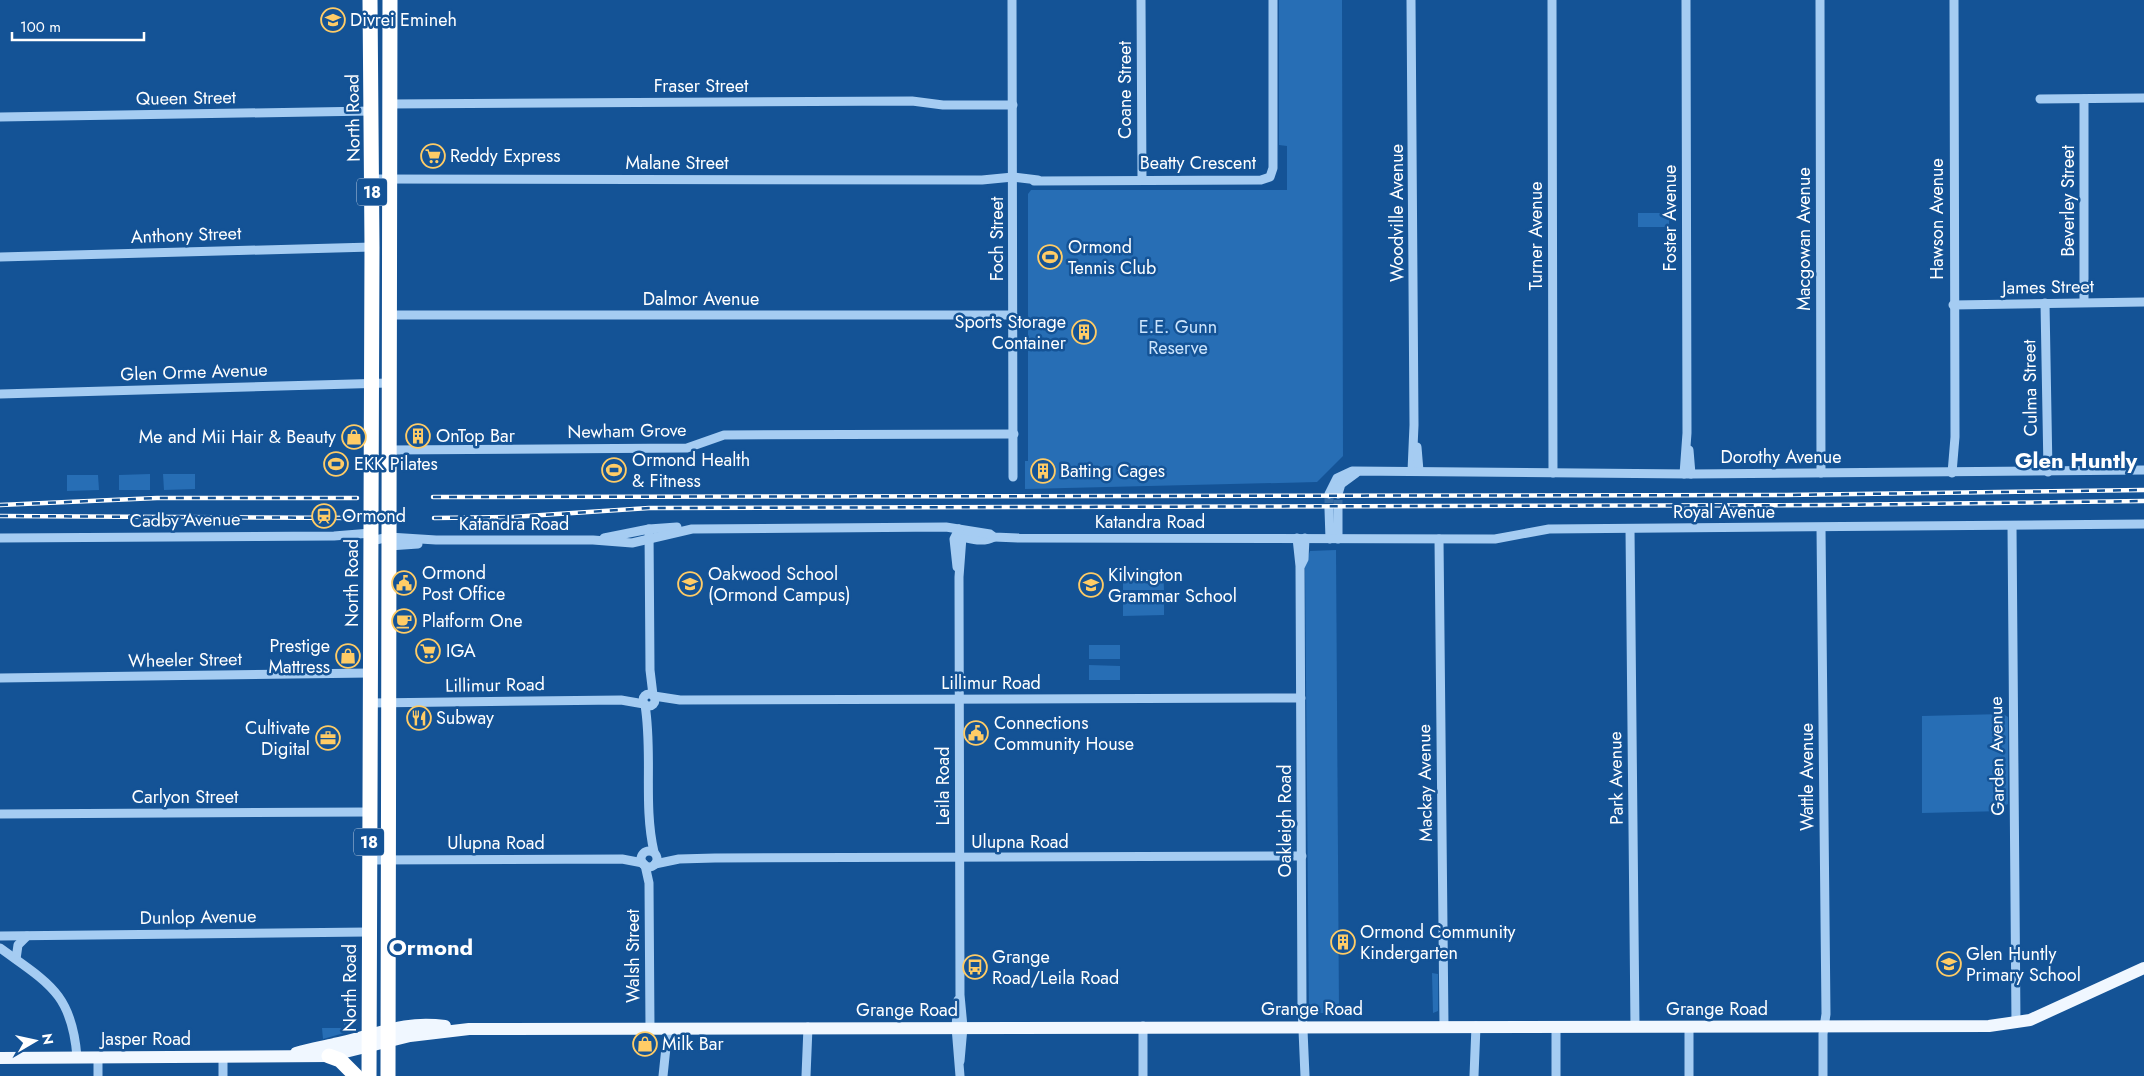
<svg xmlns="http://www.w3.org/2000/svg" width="2144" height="1076" viewBox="0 0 2144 1076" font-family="Jost,sans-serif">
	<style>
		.green { fill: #276eb5 }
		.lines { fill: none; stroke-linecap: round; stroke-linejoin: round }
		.minor-tunnel { stroke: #376da6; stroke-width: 9; stroke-dasharray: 9 4.5; stroke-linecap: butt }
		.minor { stroke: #a5ccf2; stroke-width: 9 }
		.major { stroke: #f0f7ff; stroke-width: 12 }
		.highway { stroke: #fff; stroke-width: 15 }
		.rail-casing { stroke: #fff; stroke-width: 4.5 }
		.rail { stroke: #145396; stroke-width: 2.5; stroke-dasharray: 8; stroke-linecap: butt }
		.labels { text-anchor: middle; stroke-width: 5; stroke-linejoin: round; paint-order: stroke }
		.shield { fill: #145396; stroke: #b8cbe0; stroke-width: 1 }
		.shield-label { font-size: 16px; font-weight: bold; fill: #fff }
		.poi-label { font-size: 18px; fill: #fff; stroke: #145396; text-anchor: start }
		.street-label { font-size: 18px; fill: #fff; stroke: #145396 }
		.park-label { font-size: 18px; fill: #cce5fd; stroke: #145396 }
		.district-label { font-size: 22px; font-weight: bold; fill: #fff; stroke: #145396 }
	</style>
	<rect width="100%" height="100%" fill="#145396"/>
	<g class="green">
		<polygon points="1279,0 1342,0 1343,456 1317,482 1025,489 1025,461 1028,461 1028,194 1031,190 1287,190 1287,146 1279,145"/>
		<rect x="1638" y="213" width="31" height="14"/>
		<polygon points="150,474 150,490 119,490 119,475"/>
		<polygon points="163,474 195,474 195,489 164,490"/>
		<polygon points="67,475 98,475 99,490 67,491"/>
		<polygon points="1336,550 1339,1013 1309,1013 1305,565 1310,551"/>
		<polygon points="1123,570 1163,570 1164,590 1123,590"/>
		<polygon points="1123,595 1164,595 1164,615 1123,616"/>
		<rect x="1089" y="645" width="31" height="14"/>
		<polygon points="1089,665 1120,666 1120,680 1089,680"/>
		<polygon points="2003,714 2008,717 2008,804 2004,806 2004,811 1922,813 1922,716"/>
		<polygon points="1432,973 1438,974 1438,1011 1433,1013"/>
		<polygon points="354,1017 352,1028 344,1033 323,1039 322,1028 344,1028 344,1021"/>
	</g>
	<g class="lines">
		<g class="minor-tunnel">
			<polyline points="1329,494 1329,509"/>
			<polyline points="1338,509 1338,494"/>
		</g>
		<g class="minor">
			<polyline points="1012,0 1013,477"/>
			<polyline points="1141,0 1142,179"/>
			<polyline points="1411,0 1414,425 1412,471"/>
			<polyline points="1552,0 1553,473"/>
			<polyline points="1820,0 1821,473"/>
			<polyline points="2040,99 2144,98"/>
			<polyline points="2084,99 2084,302"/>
			<polyline points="389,104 912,101 943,105 1013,105"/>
			<polyline points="0,117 372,111"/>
			<polyline points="372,179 982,180 1013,177 1038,180"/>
			<polyline points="1034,181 1261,180 1270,177 1273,168 1273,0"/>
			<polyline points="0,257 372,247"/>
			<polyline points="2045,303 2048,472"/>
			<polyline points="1953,305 2144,302"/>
			<polyline points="389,315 1013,315"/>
			<polyline points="0,394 388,383"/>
			<polyline points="1417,447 1419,471"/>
			<polyline points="388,450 687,448 724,435 1014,434"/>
			<polyline points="1689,450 1691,474"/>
			<polyline points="1952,473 1955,437 1954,0"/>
			<polyline points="1684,474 1687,433 1686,0"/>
			<polyline points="1329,494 1337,478 1352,471 1691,474 2144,470"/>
			<polyline points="1338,494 1341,484 1356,473"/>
			<polyline points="1329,509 1330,539"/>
			<polyline points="2012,526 2016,1023"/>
			<polyline points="1821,528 1826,1014 1823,1034 1823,1076"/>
			<polyline points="649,529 650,670 653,695"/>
			<polyline points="959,529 962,537 959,577 960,995 963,1027 960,1061"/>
			<polyline points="1630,529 1635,1026"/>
			<path d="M959,536C970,539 983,543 994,537"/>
			<polyline points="0,538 334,536 371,533"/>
			<polyline points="604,538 649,529 677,527"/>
			<polyline points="1297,538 1300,566 1302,1007 1305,1076"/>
			<polyline points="1338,539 1338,509"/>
			<polyline points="1439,539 1444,1026"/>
			<polyline points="371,541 389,537 436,540 593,540 632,543 692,529 946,527 990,534 994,537 1019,538 1495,539 1549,529 2144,524"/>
			<polyline points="389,546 418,544"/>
			<polyline points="1301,565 1304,559 1305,538"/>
			<polyline points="957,567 954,539 959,529"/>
			<polyline points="0,678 370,673"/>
			<circle cx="649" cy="700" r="6"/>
			<polyline points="654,696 680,700 1301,698"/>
			<polyline points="370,703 621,700 644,704"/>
			<path d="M645,705C653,754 643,804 654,852"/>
			<polyline points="0,814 369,812"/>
			<circle cx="649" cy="859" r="8"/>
			<polyline points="369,860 622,859 643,863"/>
			<polyline points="655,864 679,859 715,858 1302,856"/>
			<polyline points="645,865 649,883 650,1028"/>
			<polyline points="0,936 368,932"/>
			<path d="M0,948C48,983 72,993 77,1057"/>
			<polyline points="16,959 18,945 27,936"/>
			<polyline points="958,1000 956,1027 960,1076"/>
			<polyline points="1143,1026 1143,1076"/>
			<polyline points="1556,1026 1556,1076"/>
			<polyline points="1689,1026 1689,1076"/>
			<polyline points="98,1076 98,1057"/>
			<polyline points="223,1076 223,1056"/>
			<polyline points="663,1076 668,1028"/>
			<polyline points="806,1076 808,1027"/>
			<polyline points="1474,1076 1476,1026"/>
		</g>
		<g class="major">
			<path d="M296,1053C309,1049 321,1047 334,1044C376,1036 400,1020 445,1026"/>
			<polyline points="0,1058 329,1056 410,1036 469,1029 1989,1026 2030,1020 2144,968"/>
		</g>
		<g class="highway">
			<polyline points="329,1056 340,1060 356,1076"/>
			<polyline points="369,1076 372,247 370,0"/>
			<polyline points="388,1076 390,0"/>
		</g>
		<g class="rail-casing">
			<g id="rail">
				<polyline points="433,497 1786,495 2144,490"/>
				<polyline points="0,505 157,498 357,498"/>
				<polyline points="0,516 357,518"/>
				<polyline points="434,518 512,517 649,508 1830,505 2144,501"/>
			</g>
		</g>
		<use href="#rail" class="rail"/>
	</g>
	<defs>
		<g id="school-ring" transform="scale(1.25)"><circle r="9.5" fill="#145396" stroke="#fc6" stroke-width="1.5"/><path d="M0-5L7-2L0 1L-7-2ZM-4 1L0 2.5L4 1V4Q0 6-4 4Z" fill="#fc6"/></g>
		<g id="supermarket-ring" transform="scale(1.25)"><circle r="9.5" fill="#145396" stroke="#fc6" stroke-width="1.5"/><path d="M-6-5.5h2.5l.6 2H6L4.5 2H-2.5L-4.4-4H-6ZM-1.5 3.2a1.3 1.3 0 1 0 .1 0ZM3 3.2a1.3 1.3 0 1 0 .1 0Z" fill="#fc6"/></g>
		<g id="stadium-ring" transform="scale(1.25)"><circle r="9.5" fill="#145396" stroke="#fc6" stroke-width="1.5"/><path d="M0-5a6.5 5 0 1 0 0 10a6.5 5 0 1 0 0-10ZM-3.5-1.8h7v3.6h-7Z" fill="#fc6"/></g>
		<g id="building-ring" transform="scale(1.25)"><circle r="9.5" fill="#145396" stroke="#fc6" stroke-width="1.5"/><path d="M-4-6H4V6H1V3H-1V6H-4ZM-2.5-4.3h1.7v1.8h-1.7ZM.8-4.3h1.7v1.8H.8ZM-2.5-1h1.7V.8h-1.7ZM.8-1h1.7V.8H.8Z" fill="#fc6"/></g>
		<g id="shop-ring" transform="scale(1.25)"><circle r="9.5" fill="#145396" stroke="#fc6" stroke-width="1.5"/><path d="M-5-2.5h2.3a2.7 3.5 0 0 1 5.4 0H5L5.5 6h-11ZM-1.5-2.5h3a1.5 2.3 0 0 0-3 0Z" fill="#fc6"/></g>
		<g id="station-ring" transform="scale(1.25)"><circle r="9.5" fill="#145396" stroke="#fc6" stroke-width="1.5"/><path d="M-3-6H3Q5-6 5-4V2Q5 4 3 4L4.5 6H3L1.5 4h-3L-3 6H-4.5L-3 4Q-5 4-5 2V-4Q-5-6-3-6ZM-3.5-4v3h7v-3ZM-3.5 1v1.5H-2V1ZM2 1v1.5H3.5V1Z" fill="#fc6"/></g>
		<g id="civic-ring" transform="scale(1.25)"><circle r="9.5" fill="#145396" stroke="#fc6" stroke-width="1.5"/><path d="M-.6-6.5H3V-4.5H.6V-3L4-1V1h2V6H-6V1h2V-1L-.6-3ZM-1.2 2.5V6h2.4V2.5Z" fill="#fc6"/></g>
		<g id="cafe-ring" transform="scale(1.25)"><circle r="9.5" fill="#145396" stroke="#fc6" stroke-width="1.5"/><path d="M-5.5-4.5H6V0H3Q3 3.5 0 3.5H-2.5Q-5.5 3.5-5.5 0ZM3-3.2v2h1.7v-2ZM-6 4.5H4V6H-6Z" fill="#fc6"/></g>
		<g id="restaurant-ring" transform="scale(1.25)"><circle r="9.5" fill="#145396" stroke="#fc6" stroke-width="1.5"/><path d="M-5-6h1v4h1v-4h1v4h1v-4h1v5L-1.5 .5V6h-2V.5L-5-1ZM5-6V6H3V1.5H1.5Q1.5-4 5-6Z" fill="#fc6"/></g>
		<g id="office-ring" transform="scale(1.25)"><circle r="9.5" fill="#145396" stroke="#fc6" stroke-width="1.5"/><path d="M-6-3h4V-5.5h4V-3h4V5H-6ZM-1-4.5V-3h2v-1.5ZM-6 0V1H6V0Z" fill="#fc6"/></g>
		<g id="bus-ring" transform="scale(1.25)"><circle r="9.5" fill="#145396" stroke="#fc6" stroke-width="1.5"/><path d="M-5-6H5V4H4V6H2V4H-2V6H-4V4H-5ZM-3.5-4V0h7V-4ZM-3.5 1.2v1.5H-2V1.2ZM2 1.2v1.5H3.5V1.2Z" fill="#fc6"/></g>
	</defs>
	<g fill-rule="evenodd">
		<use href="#school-ring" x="333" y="20"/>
		<use href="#supermarket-ring" x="433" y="156"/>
		<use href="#stadium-ring" x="1050" y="257"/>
		<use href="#building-ring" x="1084" y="332"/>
		<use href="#building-ring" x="418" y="436"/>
		<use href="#shop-ring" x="354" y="437"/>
		<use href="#stadium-ring" x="336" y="464"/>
		<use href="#stadium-ring" x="614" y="470"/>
		<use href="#building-ring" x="1043" y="471"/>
		<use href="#station-ring" x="324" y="516"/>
		<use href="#civic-ring" x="404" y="583"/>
		<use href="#school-ring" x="690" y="584"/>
		<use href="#school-ring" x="1091" y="585"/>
		<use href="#cafe-ring" x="404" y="621"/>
		<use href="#supermarket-ring" x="428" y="651"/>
		<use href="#shop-ring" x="348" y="656"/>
		<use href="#restaurant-ring" x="419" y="718"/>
		<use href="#civic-ring" x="976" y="733"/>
		<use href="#office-ring" x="328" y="738"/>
		<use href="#building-ring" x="1343" y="942"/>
		<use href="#school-ring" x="1949" y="964"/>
		<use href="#bus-ring" x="975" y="967"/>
		<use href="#shop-ring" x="645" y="1044"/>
	</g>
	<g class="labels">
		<g class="shield">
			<rect x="357" y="178.5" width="30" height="27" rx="4"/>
			<rect x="354" y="828.5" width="30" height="27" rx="4"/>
		</g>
		<g class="shield-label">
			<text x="372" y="198">18</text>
			<text x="369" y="848">18</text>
		</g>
		<g class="poi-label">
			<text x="350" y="26">Divrei Emineh</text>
			<text x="450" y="162">Reddy Express</text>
			<text x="1068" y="253">Ormond<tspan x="1068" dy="21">Tennis Club</tspan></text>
			<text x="1066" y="328" text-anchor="end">Sports Storage<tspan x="1066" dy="21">Container</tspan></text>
			<text x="436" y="442">OnTop Bar</text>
			<text x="336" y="443" text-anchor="end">Me and Mii Hair &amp; Beauty</text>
			<text x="632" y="466">Ormond Health<tspan x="632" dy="21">&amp; Fitness</tspan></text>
			<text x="354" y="470">EKK Pilates</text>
			<text x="1060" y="477">Batting Cages</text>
			<text x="342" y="522">Ormond</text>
			<text x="422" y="579">Ormond<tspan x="422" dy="21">Post Office</tspan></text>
			<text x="708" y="580">Oakwood School<tspan x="708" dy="21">(Ormond Campus)</tspan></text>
			<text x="1108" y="581">Kilvington<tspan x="1108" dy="21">Grammar School</tspan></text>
			<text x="422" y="627">Platform One</text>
			<text x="330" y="652" text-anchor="end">Prestige<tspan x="330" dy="21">Mattress</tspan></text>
			<text x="446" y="657">IGA</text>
			<text x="436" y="724">Subway</text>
			<text x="994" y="729">Connections<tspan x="994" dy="21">Community House</tspan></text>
			<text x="310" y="734" text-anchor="end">Cultivate<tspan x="310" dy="21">Digital</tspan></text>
			<text x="1360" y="938">Ormond Community<tspan x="1360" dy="21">Kindergarten</tspan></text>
			<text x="1966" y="960">Glen Huntly<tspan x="1966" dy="21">Primary School</tspan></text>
			<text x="992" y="963">Grange<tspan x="992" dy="21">Road/Leila Road</tspan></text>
			<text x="662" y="1050">Milk Bar</text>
		</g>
		<g class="street-label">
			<text x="701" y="92">Fraser Street</text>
			<text transform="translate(1125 90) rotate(-90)" y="6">Coane Street</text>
			<text transform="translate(186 98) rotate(-1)" y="6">Queen Street</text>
			<text transform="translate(353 118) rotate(-91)" y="6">North Road</text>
			<text x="677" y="169">Malane Street</text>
			<text x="1198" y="169">Beatty Crescent</text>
			<text transform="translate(2068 201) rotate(-90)" y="6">Beverley Street</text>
			<text transform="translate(1397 213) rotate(-90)" y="6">Woodville Avenue</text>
			<text transform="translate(1670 218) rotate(-90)" y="6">Foster Avenue</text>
			<text transform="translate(1937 219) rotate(-90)" y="6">Hawson Avenue</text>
			<text transform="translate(186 235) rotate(-2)" y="6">Anthony Street</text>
			<text transform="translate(1536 236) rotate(-90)" y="6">Turner Avenue</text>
			<text transform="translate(997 239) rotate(-90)" y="6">Foch Street</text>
			<text transform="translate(1804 239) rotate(-90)" y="6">Macgowan Avenue</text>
			<text transform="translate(2048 287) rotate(-1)" y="6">James Street</text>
			<text x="701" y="305">Dalmor Avenue</text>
			<text transform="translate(194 372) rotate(-2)" y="6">Glen Orme Avenue</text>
			<text transform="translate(2030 388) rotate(-91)" y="6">Culma Street</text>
			<text transform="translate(627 431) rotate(-1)" y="6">Newham Grove</text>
			<text x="1781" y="463">Dorothy Avenue</text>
			<text x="1724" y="518">Royal Avenue</text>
			<text transform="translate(185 520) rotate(-1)" y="6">Cadby Avenue</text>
			<text x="1150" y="528">Katandra Road</text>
			<text x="514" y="530">Katandra Road</text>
			<text transform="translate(352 583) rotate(-90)" y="6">North Road</text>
			<text transform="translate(185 660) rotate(-1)" y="6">Wheeler Street</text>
			<text x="991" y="689">Lillimur Road</text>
			<text transform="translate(495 685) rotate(-1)" y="6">Lillimur Road</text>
			<text transform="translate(1997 756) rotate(-91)" y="6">Garden Avenue</text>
			<text transform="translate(1807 777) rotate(-90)" y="6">Wattle Avenue</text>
			<text transform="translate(1616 778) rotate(-91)" y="6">Park Avenue</text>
			<text transform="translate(1425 783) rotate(-91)" y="6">Mackay Avenue</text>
			<text transform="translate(943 786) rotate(-90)" y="6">Leila Road</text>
			<text x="185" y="803">Carlyon Street</text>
			<text transform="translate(1285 821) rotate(-90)" y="6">Oakleigh Road</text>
			<text x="1020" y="848">Ulupna Road</text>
			<text x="496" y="849">Ulupna Road</text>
			<text transform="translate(198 917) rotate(-1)" y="6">Dunlop Avenue</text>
			<text transform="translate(633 956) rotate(-90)" y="6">Walsh Street</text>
			<text transform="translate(350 988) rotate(-90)" y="6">North Road</text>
			<text x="1312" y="1015">Grange Road</text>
			<text x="1717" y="1015">Grange Road</text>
			<text x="907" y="1016">Grange Road</text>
			<text x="146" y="1045">Jasper Road</text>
		</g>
		<g class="park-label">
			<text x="1178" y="333">E.E. Gunn<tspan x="1178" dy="21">Reserve</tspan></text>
		</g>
		<g class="district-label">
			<text x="2076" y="468">Glen Huntly</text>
			<text x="431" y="955">Ormond</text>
		</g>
	</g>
	<g transform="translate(35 1041) rotate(81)" stroke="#145396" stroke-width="4" paint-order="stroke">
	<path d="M0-4L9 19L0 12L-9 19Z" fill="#ffffff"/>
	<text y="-8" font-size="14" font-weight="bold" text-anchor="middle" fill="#ffffff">N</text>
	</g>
	<path d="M12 32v8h132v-8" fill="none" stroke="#ffffff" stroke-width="2.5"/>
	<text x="20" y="32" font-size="15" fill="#ffffff" stroke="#145396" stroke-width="4" paint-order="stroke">100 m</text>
</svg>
